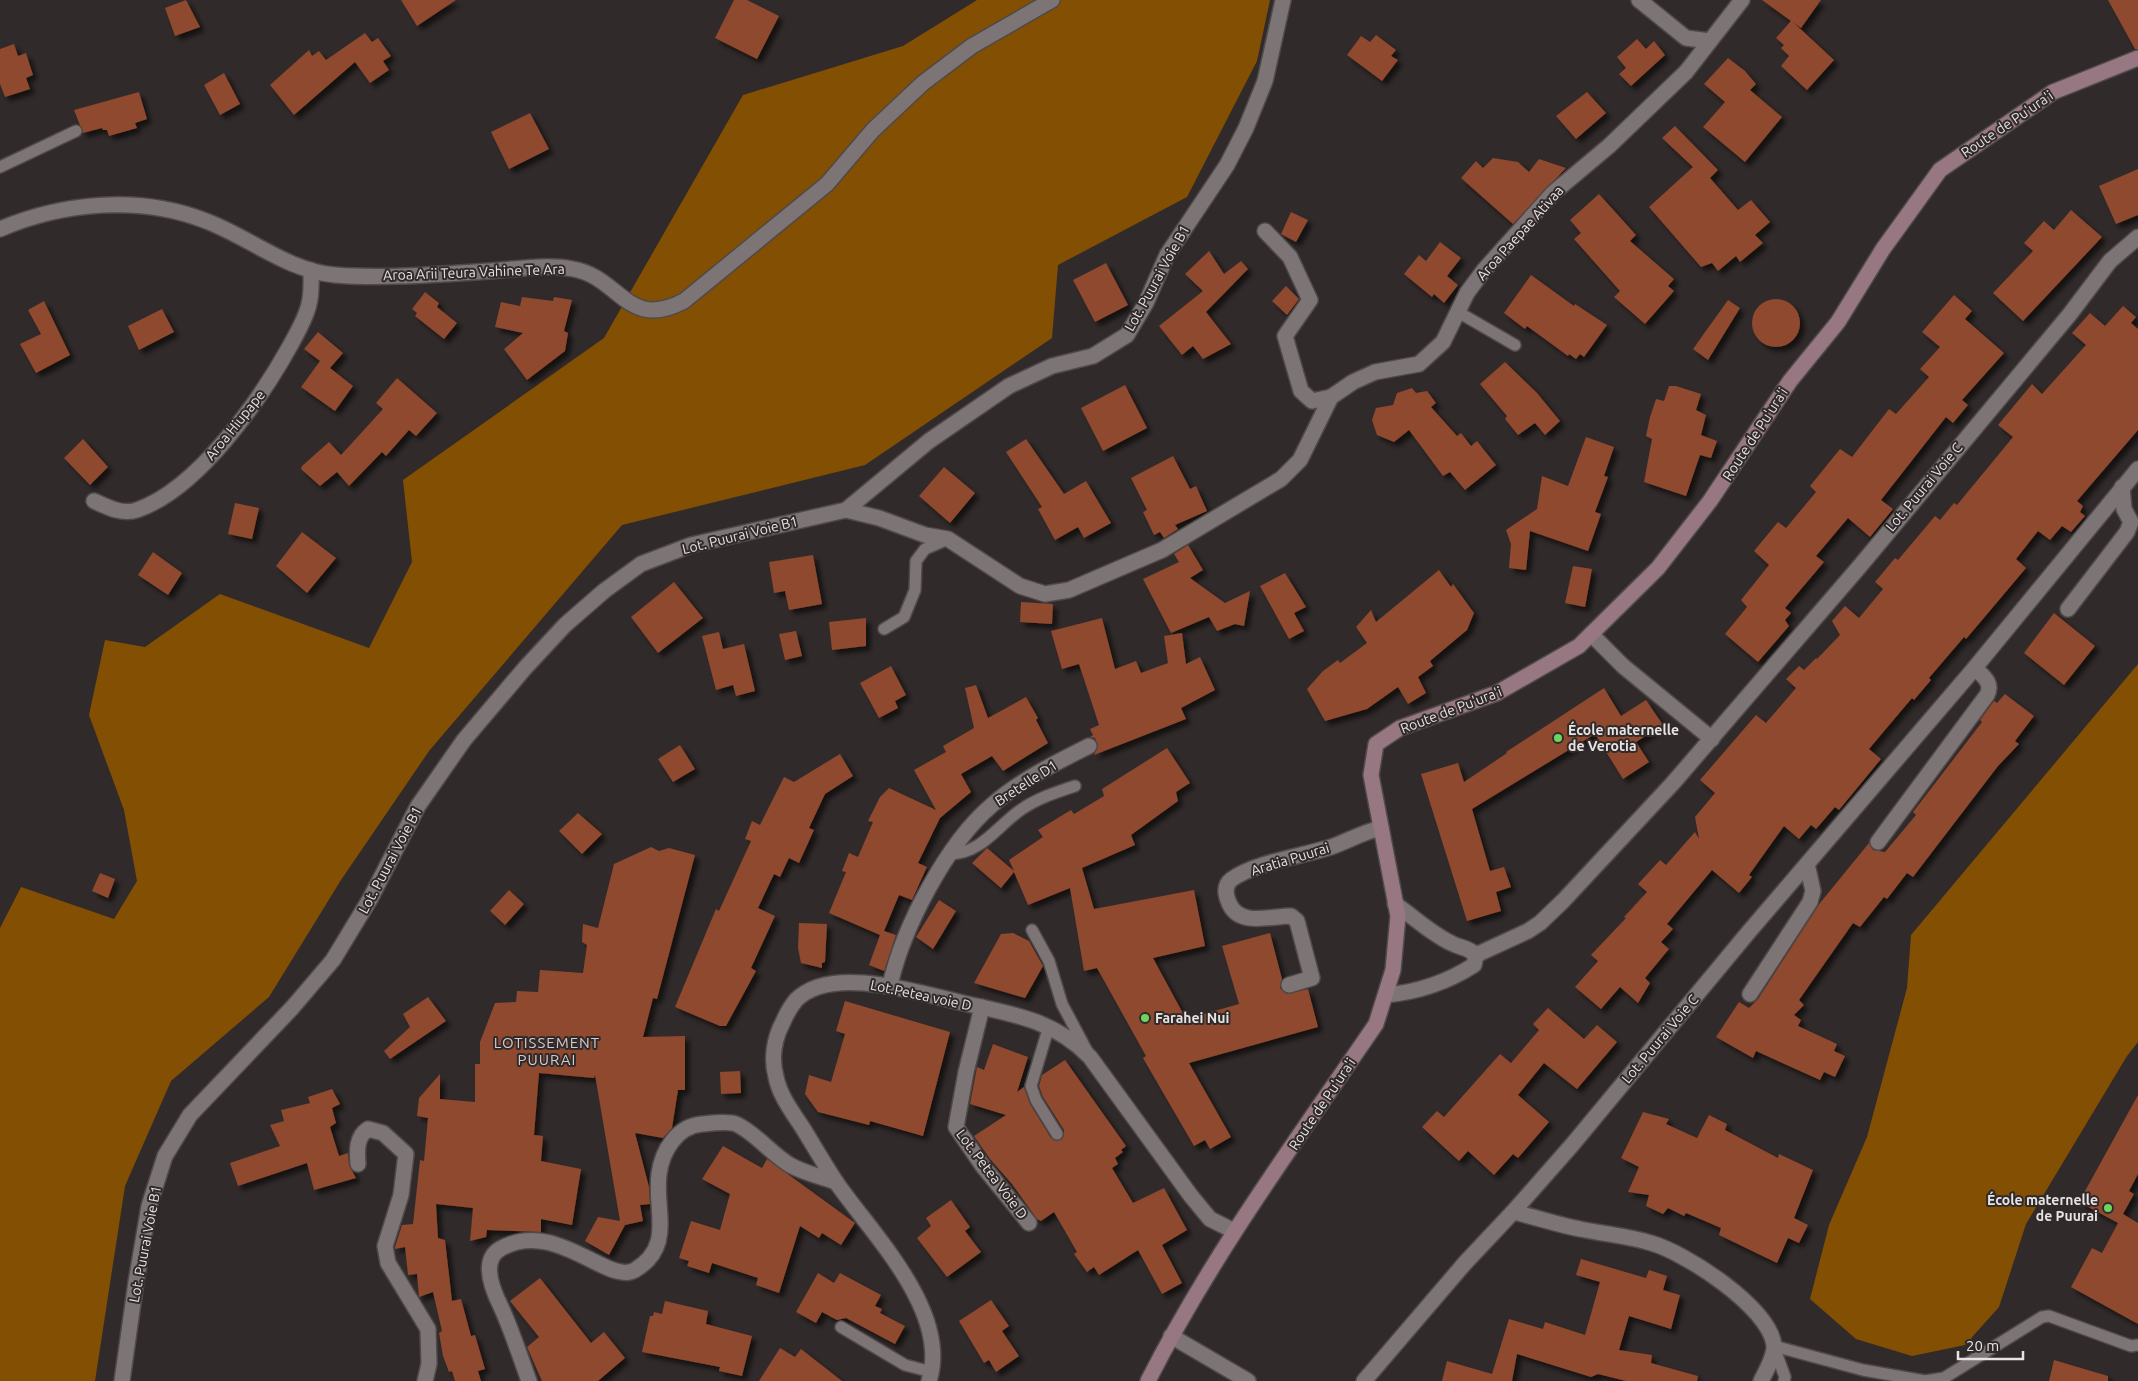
<svg xmlns="http://www.w3.org/2000/svg" width="2138" height="1381" viewBox="0 0 2138 1381" font-family="Ubuntu,sans-serif">
	<style>
		.forest { fill: #834f03 }
		.building { fill: #8f482d; filter: url(#shadow) }
		.lines { fill: none; stroke-linecap: round; stroke-linejoin: round }
		.lane-casing { stroke: #4f4949; stroke-width: 14 }
		.street-casing { stroke: #4f4949; stroke-width: 18 }
		.secondary-casing { stroke: #4f4949; stroke-width: 18 }
		.lane { stroke: #7d7575; stroke-width: 11 }
		.street { stroke: #7d7575; stroke-width: 15 }
		.secondary { stroke: #967782; stroke-width: 15 }
		.poi-dot { fill: #6ed360; stroke: #312a2a; stroke-width: 2 }
		.labels { text-anchor: middle; stroke-width: 4; stroke-linejoin: round; paint-order: stroke }
		.street-label { font-size: 14px; fill: #e8e4e4; stroke: #312a2a }
		.poi-label { font-size: 14px; font-weight: bold; fill: #e8e4e4; stroke: #312a2a; text-anchor: start }
		.neighbourhood-label { font-size: 15px; letter-spacing: 1px; fill: #d4cbcb; stroke: #312a2a }
	</style>
	<defs>
		<filter id="shadow"><feDropShadow dx="4.5" dy="4.5" stdDeviation="2.5" flood-color="#0009"/></filter>
	</defs>
	<rect width="100%" height="100%" fill="#312a2a"/>
	<g class="forest">
		<polygon points="977,0 1270,0 1257,61 1187,197 1058,265 1052,338 865,465 622,525 429,751 341,880 269,997 171,1081 125,1186 95,1381 0,1381 0,928 21,887 114,919 137,881 124,810 89,715 105,640 145,647 220,594 369,648 412,562 403,480 604,338 743,95 903,46"/>
		<polygon points="2138,664 2138,1042 2127,1056 2026,1224 1999,1307 1965,1345 1912,1356 1856,1339 1810,1299 1829,1225 1867,1137 1907,988 1911,935"/>
	</g>
	<g class="building">
		<polygon points="186,0 200,27 175,36 165,8"/>
		<polygon points="401,0 456,0 417,26"/>
		<polygon points="734,0 747,0 779,16 757,59 715,38"/>
		<polygon points="1762,0 1821,0 1801,28 1793,22 1834,60 1807,90 1781,66 1789,56 1781,48 1784,45 1776,38 1791,21"/>
		<polygon points="2108,0 2138,0 2138,49 2135,49"/>
		<polygon points="365,33 372,42 378,38 391,56 383,61 389,70 370,83 355,62 294,115 270,85 309,50 312,56 319,51 326,60"/>
		<polygon points="1376,35 1396,50 1391,56 1398,60 1382,81 1347,55 1361,36 1370,42"/>
		<polygon points="1637,39 1646,49 1654,41 1665,55 1631,86 1619,74 1626,68 1617,57"/>
		<polygon points="14,44 18,56 26,53 33,75 26,78 30,89 5,97 0,84 0,49"/>
		<polygon points="1728,58 1745,71 1756,84 1750,90 1782,117 1745,162 1703,127 1725,102 1704,84"/>
		<polygon points="224,73 240,104 220,115 204,85"/>
		<polygon points="139,92 147,119 135,123 137,128 109,136 107,130 103,130 102,128 83,133 74,110"/>
		<polygon points="1587,92 1606,113 1576,139 1556,116"/>
		<polygon points="530,113 549,149 509,169 491,132"/>
		<polygon points="1675,126 1718,170 1710,178 1738,210 1751,200 1770,222 1755,235 1763,243 1740,262 1736,256 1718,271 1712,263 1701,267 1649,207 1693,167 1662,138"/>
		<polygon points="1493,158 1518,162 1529,172 1539,159 1566,168 1513,224 1461,178 1476,161 1483,168"/>
		<polygon points="2138,169 2138,215 2116,224 2099,186"/>
		<polygon points="1599,194 1636,235 1630,241 1674,279 1668,286 1674,291 1645,324 1614,297 1620,291 1574,239 1581,233 1570,220"/>
		<polygon points="2071,210 2102,237 2023,321 1993,293 2033,251 2024,243 2044,221 2054,230"/>
		<polygon points="1291,212 1308,220 1296,242 1281,234"/>
		<polygon points="1440,242 1461,258 1447,276 1458,285 1444,303 1434,294 1432,297 1404,274 1419,255 1426,261"/>
		<polygon points="1209,251 1224,274 1241,261 1248,269 1206,312 1231,344 1203,359 1193,346 1182,355 1159,326 1203,291 1185,274"/>
		<polygon points="1106,263 1128,305 1095,322 1073,280"/>
		<polygon points="1531,275 1574,306 1575,304 1607,325 1584,357 1580,354 1576,359 1569,354 1568,356 1527,326 1525,329 1504,313"/>
		<polygon points="1286,286 1299,299 1287,315 1272,301"/>
		<polygon points="425,292 439,303 437,307 457,323 444,339 415,316 417,313 412,309"/>
		<polygon points="1954,295 1972,311 1965,319 2004,353 1962,400 1968,405 1953,423 1946,417 1881,500 1893,509 1870,537 1848,518 1816,556 1824,562 1785,608 1791,613 1785,620 1789,626 1758,662 1725,634 1747,607 1741,600 1769,565 1754,551 1778,522 1786,528 1816,492 1810,486 1840,449 1852,457 1889,409 1896,414 1929,377 1920,369 1940,347 1922,332"/>
		<polygon points="522,297 553,301 554,297 572,300 564,331 568,333 565,351 527,380 504,349 523,333 495,327 501,302 520,306"/>
		<circle cx="1776" cy="323" r="24"/>
		<polygon points="1728,300 1740,308 1708,360 1693,349"/>
		<polygon points="44,301 70,355 36,373 20,344 41,334 28,310"/>
		<polygon points="2123,306 2136,317 2131,323 2138,329 2138,430 2077,501 2083,506 2080,512 2085,516 2071,532 2062,526 2050,540 2038,531 2016,559 2026,568 1966,639 1964,637 1929,678 1931,680 1914,700 1912,698 1869,749 1881,759 1839,810 1835,807 1816,829 1811,825 1799,839 1784,826 1749,875 1752,877 1739,893 1712,870 1667,924 1673,929 1661,942 1669,949 1645,978 1650,983 1638,1003 1620,987 1601,1009 1575,987 1598,961 1591,955 1626,918 1624,917 1647,892 1638,884 1660,860 1666,865 1695,832 1699,839 1695,817 1715,793 1700,780 1756,715 1766,723 1796,688 1786,679 1799,666 1804,670 1816,658 1817,659 1840,635 1832,621 1845,606 1859,618 1883,589 1875,582 1895,558 1898,560 1935,516 1940,520 1954,503 1957,505 2013,437 1998,425 2032,384 2042,394 2086,345 2072,333 2090,313 2105,326"/>
		<polygon points="162,309 174,332 139,350 128,326"/>
		<polygon points="318,332 343,353 330,368 353,386 335,411 301,387 320,361 304,349"/>
		<polygon points="1505,362 1537,393 1560,421 1545,435 1535,423 1518,435 1505,419 1507,416 1480,384"/>
		<polygon points="397,378 437,413 416,436 409,430 386,456 382,452 349,486 337,472 320,486 301,469 302,466 329,442 341,455 383,409 376,403"/>
		<polygon points="1125,385 1147,428 1103,451 1081,408"/>
		<polygon points="1669,386 1676,386 1701,394 1696,410 1706,415 1701,435 1717,441 1711,458 1700,455 1686,496 1644,482 1652,439 1646,436 1650,417 1656,399 1664,401"/>
		<polygon points="1412,388 1416,393 1427,391 1436,403 1431,407 1457,436 1461,433 1471,446 1477,441 1496,465 1465,490 1450,472 1443,476 1409,430 1394,442 1377,435 1372,420 1376,408 1393,405 1397,393"/>
		<polygon points="1586,437 1614,447 1604,476 1608,477 1595,512 1601,514 1588,551 1530,531 1526,570 1509,568 1511,544 1506,530 1537,509 1542,476 1568,486"/>
		<polygon points="83,439 108,467 90,485 64,458"/>
		<polygon points="1026,439 1064,494 1086,481 1111,523 1084,538 1078,527 1055,540 1038,509 1042,507 1006,452"/>
		<polygon points="1173,456 1190,489 1196,486 1207,511 1175,525 1178,529 1164,538 1160,532 1154,535 1143,512 1147,510 1131,478"/>
		<polygon points="944,467 975,493 950,523 919,496"/>
		<polygon points="235,503 259,508 252,539 228,534"/>
		<polygon points="302,532 336,558 307,593 276,566"/>
		<polygon points="1188,545 1203,570 1190,578 1225,603 1250,591 1244,626 1235,624 1217,631 1209,617 1171,633 1143,579 1179,562 1174,554"/>
		<polygon points="153,552 182,573 168,595 138,575"/>
		<polygon points="813,555 822,604 789,610 785,591 774,593 769,562"/>
		<polygon points="1573,566 1592,569 1585,607 1565,603"/>
		<polygon points="1439,570 1451,587 1453,584 1474,613 1467,630 1430,661 1433,666 1418,677 1426,693 1408,704 1398,687 1367,709 1325,721 1307,689 1323,671 1338,660 1340,663 1367,643 1356,627 1371,610 1376,622"/>
		<polygon points="1285,573 1306,607 1294,613 1304,631 1289,639 1260,586"/>
		<polygon points="674,582 703,618 658,653 631,617"/>
		<polygon points="1021,602 1053,604 1052,624 1020,622"/>
		<polygon points="2054,613 2095,646 2064,685 2024,653"/>
		<polygon points="866,618 866,646 832,650 829,622"/>
		<polygon points="1102,618 1115,669 1136,661 1141,673 1168,663 1164,636 1182,633 1186,664 1200,657 1215,690 1181,708 1186,719 1094,755 1098,746 1095,738 1090,737 1093,735 1090,729 1099,725 1079,664 1062,669 1051,631"/>
		<polygon points="796,631 802,656 785,660 779,634"/>
		<polygon points="719,632 723,649 744,644 755,691 736,696 733,685 716,690 702,636"/>
		<polygon points="891,666 906,695 895,701 898,708 879,718 860,683"/>
		<polygon points="976,685 988,718 1026,697 1038,718 1036,720 1048,743 1003,771 992,756 961,774 971,792 940,818 918,863 927,867 912,900 899,895 884,931 896,935 884,971 869,965 880,935 829,913 846,872 842,871 849,853 858,857 873,822 868,821 880,797 889,788 936,810 914,770 946,752 943,746 974,728 965,688"/>
		<polygon points="1604,688 1621,716 1646,700 1663,725 1636,742 1649,762 1623,779 1595,734 1472,809 1490,871 1504,867 1511,887 1496,892 1501,911 1467,921 1421,774 1458,763 1464,782 1507,753 1506,752"/>
		<polygon points="2005,694 2034,716 2015,741 2019,744 1998,766 1913,877 1907,873 1887,899 1884,897 1860,927 1853,923 1799,1000 1804,1005 1794,1015 1801,1020 1798,1026 1837,1044 1834,1051 1845,1056 1835,1077 1824,1072 1820,1080 1756,1051 1753,1058 1716,1037 1739,1002 1749,1008 1758,999 1820,903 1869,843 1873,850 1885,852 1916,815 1913,812 1982,722 1980,720 1994,701 1997,703"/>
		<polygon points="680,745 695,769 673,782 658,759"/>
		<polygon points="1167,748 1190,783 1176,792 1178,801 1131,835 1135,845 1082,868 1094,909 1194,890 1205,946 1153,958 1186,1019 1239,1004 1222,946 1270,933 1282,979 1280,988 1287,994 1308,989 1318,1027 1189,1063 1231,1137 1210,1149 1205,1140 1194,1146 1143,1058 1146,1056 1097,968 1084,971 1070,888 1028,905 1014,872 1001,888 972,863 987,848 1014,871 1009,860 1043,837 1038,830 1071,810 1074,814 1104,796 1102,789"/>
		<polygon points="840,754 853,776 825,794 809,828 814,830 799,863 789,858 780,877 774,874 758,908 775,916 751,968 756,971 726,1026 720,1026 675,1007 716,909 719,911 751,841 745,839 752,821 760,825 784,777 794,782"/>
		<polygon points="578,813 602,834 582,854 559,831"/>
		<polygon points="651,847 659,851 669,848 695,855 657,999 653,998 643,1037 685,1036 685,1090 678,1090 672,1128 663,1138 635,1133 649,1187 650,1204 640,1205 643,1221 625,1225 609,1255 585,1241 598,1217 620,1221 595,1075 594,1078 539,1073 534,1135 543,1136 541,1161 581,1169 572,1225 541,1219 541,1232 487,1230 486,1237 470,1241 473,1208 436,1204 438,1238 445,1240 452,1301 461,1299 471,1336 475,1335 485,1369 478,1371 481,1381 455,1381 452,1371 449,1372 443,1356 439,1333 442,1331 433,1292 419,1297 417,1274 408,1275 405,1247 395,1249 395,1247 402,1225 413,1224 420,1160 424,1161 428,1118 417,1116 419,1098 440,1074 440,1099 475,1102 475,1064 480,1064 480,1042 495,1003 516,1002 517,991 538,992 540,970 583,973 587,945 582,942 583,924 598,928 614,864"/>
		<polygon points="100,873 115,879 108,898 92,891"/>
		<polygon points="509,890 524,904 505,925 490,911"/>
		<polygon points="939,900 956,911 933,949 916,937"/>
		<polygon points="799,923 827,924 825,962 822,963 822,968 801,963 798,948"/>
		<polygon points="1013,933 1029,941 1043,966 1025,998 974,983 1001,934"/>
		<polygon points="428,997 446,1021 390,1059 384,1051 410,1027 403,1014"/>
		<polygon points="845,1001 950,1032 923,1136 870,1121 869,1125 818,1112 805,1094 809,1075 831,1082 845,1034 836,1031"/>
		<polygon points="1548,1008 1584,1039 1597,1025 1617,1042 1577,1089 1544,1063 1518,1095 1549,1122 1518,1158 1513,1154 1494,1175 1468,1151 1459,1161 1422,1127 1437,1111 1444,1117 1500,1054 1511,1063 1539,1030 1533,1024"/>
		<polygon points="993,1044 1028,1057 1017,1092 1024,1087 1030,1104 1051,1138 1057,1141 1063,1138 1064,1130 1043,1097 1039,1086 1042,1075 1065,1060 1126,1146 1121,1150 1123,1152 1115,1158 1118,1164 1112,1168 1133,1203 1164,1188 1187,1230 1162,1245 1182,1283 1162,1294 1138,1250 1099,1275 1094,1267 1087,1272 1074,1254 1077,1252 1054,1212 1041,1221 1037,1219 1012,1184 990,1159 974,1136 1006,1115 970,1104 977,1067 984,1070"/>
		<polygon points="740,1071 741,1093 721,1094 720,1072"/>
		<polygon points="332,1089 340,1104 332,1108 336,1123 330,1127 339,1156 348,1153 349,1165 356,1178 314,1190 307,1163 238,1186 230,1163 280,1146 270,1125 284,1121 281,1110 310,1103 308,1097"/>
		<polygon points="2138,1095 2138,1174 2129,1191 2134,1194 2123,1214 2138,1223 2138,1324 2071,1287 2092,1248 2102,1253 2118,1223 2079,1202"/>
		<polygon points="1643,1112 1669,1119 1666,1124 1697,1138 1709,1115 1727,1124 1725,1130 1778,1158 1779,1154 1813,1170 1794,1218 1808,1225 1799,1243 1788,1238 1777,1263 1719,1235 1721,1228 1686,1213 1684,1216 1668,1208 1663,1214 1646,1206 1649,1195 1628,1192 1639,1167 1621,1158"/>
		<polygon points="723,1146 762,1168 767,1159 855,1223 841,1245 822,1233 819,1238 800,1226 779,1293 756,1285 758,1278 712,1263 709,1273 687,1266 689,1261 679,1258 691,1221 720,1230 730,1194 702,1179"/>
		<polygon points="951,1200 970,1227 965,1231 981,1252 947,1277 917,1238 931,1226 926,1218"/>
		<polygon points="1581,1259 1646,1278 1649,1270 1667,1276 1663,1290 1680,1295 1671,1329 1629,1316 1619,1350 1652,1355 1651,1363 1698,1376 1697,1381 1626,1381 1598,1374 1591,1377 1517,1354 1512,1381 1442,1381 1447,1361 1492,1374 1509,1319 1543,1329 1545,1322 1585,1335 1600,1282 1576,1275"/>
		<polygon points="818,1273 834,1283 840,1273 881,1295 875,1306 882,1309 880,1313 905,1326 895,1344 846,1318 837,1320 822,1312 816,1323 796,1312"/>
		<polygon points="540,1278 591,1343 604,1332 625,1358 598,1381 542,1381 527,1347 539,1337 510,1301"/>
		<polygon points="991,1300 1009,1326 1002,1331 1019,1356 996,1372 989,1360 984,1363 959,1321"/>
		<polygon points="665,1301 708,1311 706,1324 752,1336 742,1376 719,1371 720,1367 642,1352 650,1316 653,1316 654,1312 662,1314"/>
		<polygon points="780,1348 795,1357 801,1349 842,1381 759,1381"/>
		<polygon points="2054,1360 2108,1376 2108,1381 2049,1381"/>
	</g>
	<g class="lines">
		<g class="lane-casing">
			<g id="lane">
				<polyline points="0,167 76,131"/>
				<polyline points="1458,312 1515,345"/>
				<polyline points="884,629 904,617 915,590 916,561 925,549 948,539"/>
				<path d="M951,854C982,853 998,825 1022,809C1038,798 1057,792 1075,786"/>
				<polyline points="1032,930 1049,961 1062,1004 1087,1051"/>
				<polyline points="1049,1026 1031,1086 1036,1100 1057,1134"/>
				<polyline points="841,1327 905,1365 932,1372"/>
				<polyline points="1774,1346 1863,1370 1925,1381 1944,1378 2042,1317 2049,1316 2131,1346 2138,1345"/>
				<polyline points="1774,1347 1785,1377 1784,1381"/>
			</g>
		</g>
		<g class="street-casing">
			<g id="street">
				<polyline points="1639,0 1686,38 1710,41"/>
				<path d="M0,229C64,202 141,195 206,221C249,237 288,271 335,275C386,279 439,274 490,271C517,269 546,264 573,269C620,277 627,331 684,301L827,184L873,130L923,83L972,46L1052,0"/>
				<polyline points="1331,397 1353,382 1375,372 1419,364 1443,342 1467,293 1484,270 1553,193 1609,146 1686,72 1742,0"/>
				<path d="M94,501C107,507 122,515 137,510C198,489 260,400 290,346C297,333 306,318 309,304C312,293 311,282 311,270"/>
				<polyline points="846,510 879,518 925,535 948,539 1020,586 1045,594 1069,590 1162,550 1281,479 1300,460 1331,397 1312,401 1301,391 1285,336 1310,300 1290,257 1265,231"/>
				<polyline points="2068,609 2127,532 2131,522 2124,509 2122,487"/>
				<polyline points="1591,634 1623,666 1712,739"/>
				<path d="M1878,842L1987,695C1993,683 1984,677 1975,668"/>
				<path d="M1395,904C1414,917 1430,933 1451,943C1460,948 1468,947 1476,955"/>
				<polyline points="1476,955 1528,931 1540,923 1563,901 1673,783 1860,566 2070,314 2110,261 2138,237"/>
				<path d="M890,985C903,928 946,844 992,805C1021,780 1055,763 1089,746"/>
				<path d="M1289,985L1312,978L1297,921L1291,916C1270,916 1239,927 1229,903C1225,894 1224,885 1232,879C1256,862 1303,856 1331,847C1348,841 1363,832 1381,828"/>
				<polyline points="1750,994 1810,902 1813,891 1807,864"/>
				<path d="M1386,995C1419,992 1446,983 1474,965L1476,955"/>
				<polyline points="982,1007 966,1072 956,1127 982,1165 1029,1223"/>
				<path d="M358,1164C357,1151 356,1137 368,1129L383,1133L406,1154L401,1195L385,1246L388,1263L428,1329L429,1364L425,1381"/>
				<path d="M1513,1212C1536,1217 1558,1225 1580,1229C1604,1234 1628,1236 1651,1243C1686,1253 1769,1307 1774,1345C1775,1356 1766,1371 1761,1381"/>
				<polyline points="1171,1336 1248,1381"/>
				<polyline points="122,1381 136,1282 149,1206 165,1156 190,1115 292,1008 333,960 370,899 418,806 464,740 525,668 565,625 604,591 641,564 691,545 846,510 929,441 1009,386 1052,366 1093,356 1127,335 1146,303 1167,255 1227,165 1246,128 1265,81 1283,0"/>
				<path d="M529,1381C520,1356 512,1331 501,1307C493,1291 480,1261 500,1249C555,1217 608,1286 635,1270C675,1246 654,1210 659,1174C662,1151 677,1126 702,1124C712,1123 727,1121 736,1124C756,1133 771,1154 790,1165C804,1173 822,1177 836,1182"/>
				<path d="M929,1381C951,1312 872,1234 836,1182C825,1165 815,1148 804,1130C794,1114 780,1097 776,1077C771,1059 774,1039 783,1022C786,1015 791,1006 796,1000C833,962 928,996 972,1005C1018,1015 1056,1022 1090,1057L1191,1196L1210,1219L1234,1231"/>
				<polyline points="1364,1381 1465,1263 1513,1212 1572,1145 1747,934 1973,670 2138,469"/>
			</g>
		</g>
		<g class="secondary-casing">
			<path id="secondary" d="M1148,1381C1212,1255 1296,1141 1376,1024L1393,970L1398,916L1371,775L1376,744L1400,728L1497,693L1579,646L1658,568L1710,501L1790,381L1838,322L1883,249L1940,170L2053,92L2138,58"/>
		</g>
		<use href="#lane" class="lane"/>
		<use href="#street" class="street"/>
		<use href="#secondary" class="secondary"/>
	</g>
	<g class="poi-dot">
		<circle cx="1558" cy="738" r="5"/>
		<circle cx="1145" cy="1018" r="5"/>
		<circle cx="2108" cy="1208" r="5"/>
	</g>
	<g class="labels">
		<g class="street-label">
			<text transform="translate(2007 124) rotate(-34)" y="5">Route de Pu'ura'i</text>
			<text transform="translate(1520 233) rotate(-48)" y="5">Aroa Paepae Ativaa</text>
			<text transform="translate(474 272) rotate(-2)" y="5">Aroa Arii Teura Vahine Te Ara</text>
			<text transform="translate(1157 278) rotate(-61)" y="5">Lot. Puurai Voie B1</text>
			<text transform="translate(235 425) rotate(-51)" y="5">Aroa Hiupape</text>
			<text transform="translate(1755 434) rotate(-57)" y="5">Route de Pu'ura'i</text>
			<text transform="translate(1924 487) rotate(-50)" y="5">Lot. Puurai Voie C</text>
			<text transform="translate(740 535) rotate(-14)" y="5">Lot. Puurai Voie B1</text>
			<text transform="translate(1451 710) rotate(-21)" y="5">Route de Pu'ura'i</text>
			<text transform="translate(1026 783) rotate(-33)" y="5">Bretelle D1</text>
			<text transform="translate(1290 859) rotate(-17)" y="5">Aratia Puurai</text>
			<text transform="translate(390 860) rotate(-62)" y="5">Lot. Puurai Voie B1</text>
			<text transform="translate(921 995) rotate(12)" y="5">Lot.Petea voie D</text>
			<text transform="translate(1660 1039) rotate(-50)" y="5">Lot. Puurai Voie C</text>
			<text transform="translate(1322 1104) rotate(-56)" y="5">Route de Pu'ura'i</text>
			<text transform="translate(992 1174) rotate(53)" y="5">Lot. Petea Voie D</text>
			<text transform="translate(145 1244) rotate(-79)" y="5">Lot. Puurai Voie B1</text>
		</g>
		<g class="poi-label">
			<text x="1568" y="735">École maternelle<tspan x="1568" dy="16">de Verotia</tspan></text>
			<text x="1155" y="1023">Farahei Nui</text>
			<text x="2098" y="1205" text-anchor="end">École maternelle<tspan x="2098" dy="16">de Puurai</tspan></text>
		</g>
		<g class="neighbourhood-label">
			<text x="547" y="1048">LOTISSEMENT<tspan x="547" dy="17">PUURAI</tspan></text>
		</g>
	</g>
	<path d="M1958 1351v8h65v-8" fill="none" stroke="#e8e4e4" stroke-width="2.5"/>
	<text x="1966" y="1351" font-size="15" fill="#e8e4e4" stroke="#312a2a" stroke-width="4" paint-order="stroke">20 m</text>
</svg>
